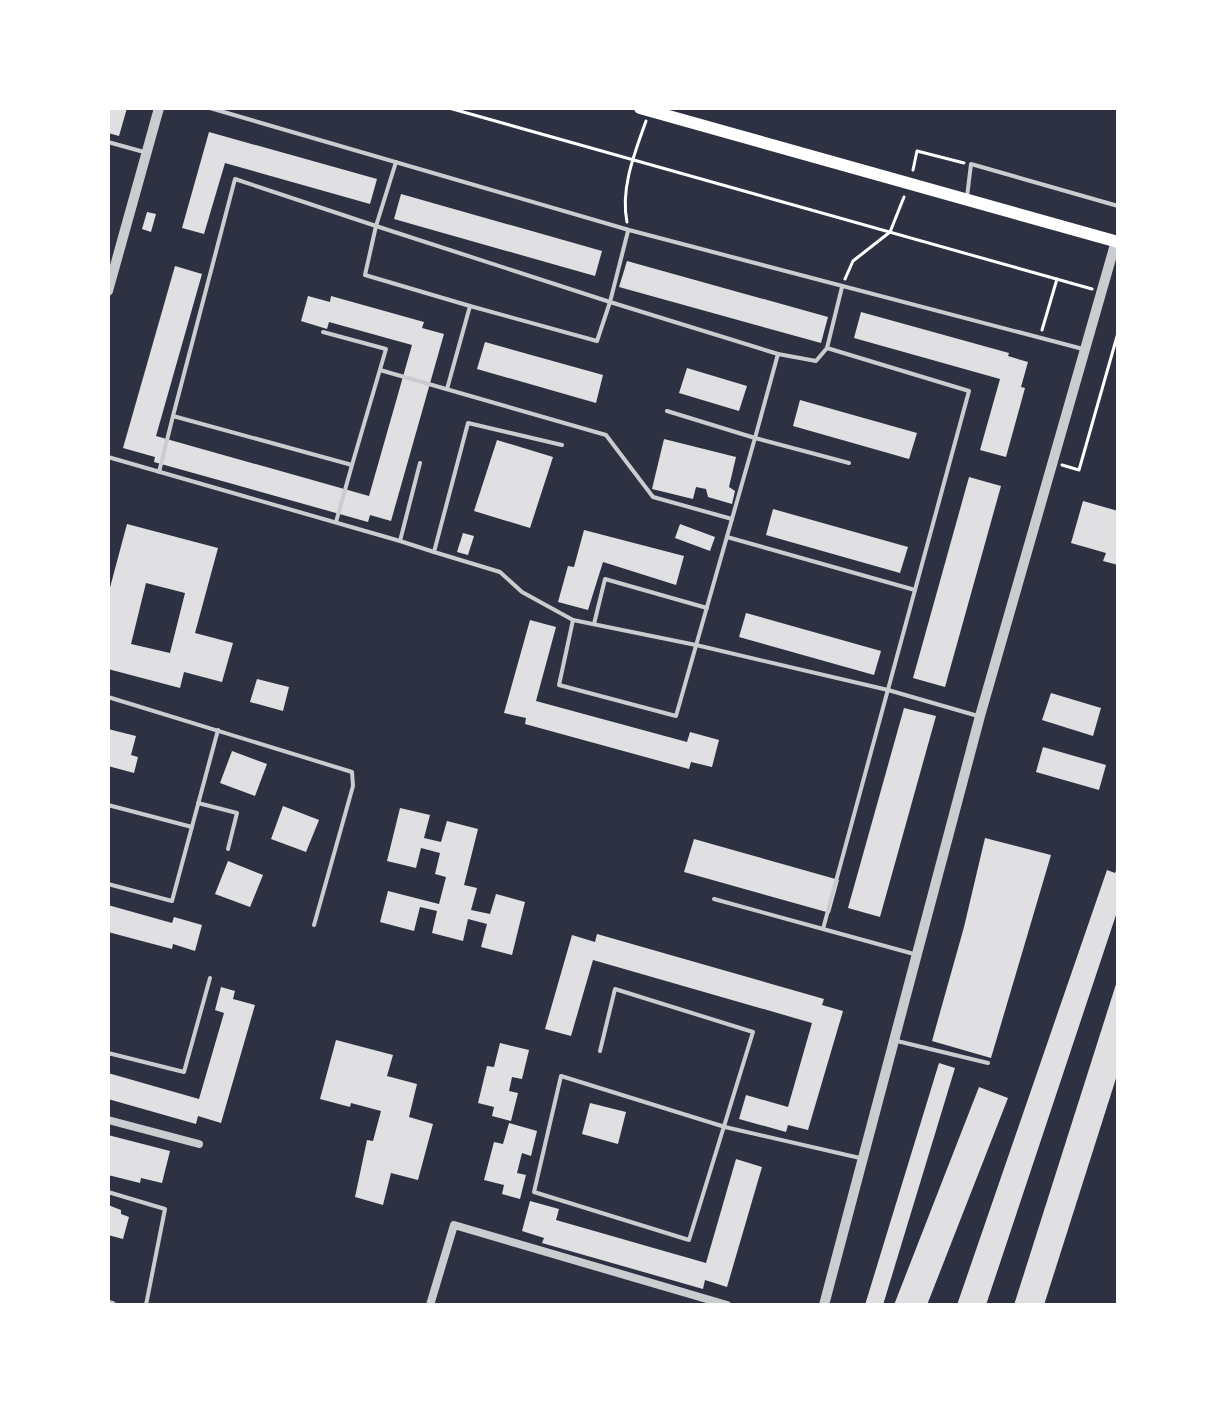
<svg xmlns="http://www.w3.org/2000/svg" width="1226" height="1413" viewBox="0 0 1226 1413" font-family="'DejaVu Sans',sans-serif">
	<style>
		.building { fill: #e0e0e3; fill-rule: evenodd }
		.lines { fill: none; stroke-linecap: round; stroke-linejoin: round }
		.path { stroke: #fff; stroke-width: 3 }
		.service { stroke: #caccd0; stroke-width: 4 }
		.minor { stroke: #caccd0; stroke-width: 8 }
		.tertiary { stroke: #caccd0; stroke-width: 10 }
		.secondary { stroke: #fff; stroke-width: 12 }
	</style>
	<rect width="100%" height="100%" fill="#2d3142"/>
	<g class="building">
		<polygon points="108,108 127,108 119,136 108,133"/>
		<polygon points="209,132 377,179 370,204 225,163 204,234 182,228"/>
		<polygon points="401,194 602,251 595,276 394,219"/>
		<polygon points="147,212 156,214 151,232 142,229"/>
		<polygon points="627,261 828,317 821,343 619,287"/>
		<polygon points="175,266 202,274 156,436 369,496 412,345 329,322 327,329 301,321 308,296 330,302 331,296 424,322 422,328 444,334 391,521 370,515 368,522 154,462 155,457 123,448"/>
		<polygon points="861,312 1009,353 1008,356 1028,362 1021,387 1025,388 1006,457 980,450 1000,379 854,338"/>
		<polygon points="485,342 603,375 596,403 477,369"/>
		<polygon points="687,368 747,386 739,411 679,393"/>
		<polygon points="800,400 917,433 909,459 793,426"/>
		<polygon points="664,439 736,457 729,487 735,491 732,504 708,497 706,489 696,487 693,499 652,489"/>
		<polygon points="497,440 553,457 530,528 474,511"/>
		<polygon points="969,477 1001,486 945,687 913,678"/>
		<polygon points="1083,501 1118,511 1118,565 1103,561 1106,553 1071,543"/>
		<polygon points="773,509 908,547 900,573 766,535"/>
		<path d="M127,524L218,548L195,633L233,643L222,682L184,672L180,688L108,669V595ZM146,583L185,593L170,653L131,644Z"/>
		<polygon points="680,524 715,537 710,551 675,538"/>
		<polygon points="584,530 684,556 676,585 603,562 588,610 558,602 568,566 574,567"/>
		<polygon points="463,533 474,536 468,555 457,552"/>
		<polygon points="746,613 881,651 874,675 739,637"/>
		<polygon points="530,620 556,627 536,701 687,742 690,732 719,740 712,767 691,762 689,769 525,724 526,718 504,713"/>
		<polygon points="257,679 289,687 283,711 250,702"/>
		<polygon points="1051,693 1101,708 1093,736 1042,720"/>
		<polygon points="904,708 936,716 880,917 848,908"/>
		<polygon points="108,729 136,736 131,755 138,757 134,773 108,766"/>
		<polygon points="1043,747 1106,765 1099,790 1036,772"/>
		<polygon points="232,751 267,764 255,796 220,783"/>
		<polygon points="283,806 319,820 306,852 271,839"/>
		<polygon points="400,808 430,815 424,838 441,842 447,821 478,829 464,885 477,888 471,910 490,914 496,894 525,902 512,955 481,947 487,924 468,919 463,941 432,933 437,911 420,907 414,931 380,922 388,891 439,904 446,877 435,874 440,853 421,848 416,868 387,861"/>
		<polygon points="985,838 1051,855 991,1058 932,1041 964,927"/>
		<polygon points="694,839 839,880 830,913 684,872"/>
		<polygon points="228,861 263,875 250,907 215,894"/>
		<polygon points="1118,865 1118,909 986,1305 957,1305 1107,870 1115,873"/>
		<polygon points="108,905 172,923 174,917 202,925 195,951 173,944 172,949 108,932"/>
		<polygon points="597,934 824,999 822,1005 843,1011 808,1130 788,1125 786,1132 739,1119 746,1095 788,1107 812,1023 593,960 571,1036 545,1029 572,935 595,942"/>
		<polygon points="1117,981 1118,1072 1044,1305 1014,1305"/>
		<polygon points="221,987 235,991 233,999 255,1005 221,1123 198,1116 196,1124 108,1099 108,1073 199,1099 224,1013 215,1010"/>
		<polygon points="336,1040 393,1055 387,1076 417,1084 409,1117 433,1124 418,1180 391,1173 383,1205 355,1197 367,1140 373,1141 381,1111 351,1103 350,1107 320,1099"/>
		<polygon points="500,1043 529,1050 522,1079 512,1077 509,1091 518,1093 511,1121 492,1116 494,1107 478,1103 487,1066 494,1067"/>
		<polygon points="939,1063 955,1068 883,1305 865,1305"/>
		<polygon points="979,1087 1008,1098 927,1305 894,1305"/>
		<polygon points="590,1103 626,1112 618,1144 582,1134"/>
		<polygon points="509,1123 537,1131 531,1156 522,1153 517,1173 526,1175 520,1199 502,1194 504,1185 484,1180 494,1142 503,1144"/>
		<polygon points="108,1135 170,1151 162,1183 141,1178 140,1183 108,1175"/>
		<polygon points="736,1159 762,1167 727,1287 705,1280 703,1289 542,1243 544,1238 522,1231 530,1201 559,1209 556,1220 706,1263"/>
		<polygon points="108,1205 121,1210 121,1214 129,1217 123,1239 108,1235"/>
	</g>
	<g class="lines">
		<g class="path">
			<polyline points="449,108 1092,289"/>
			<polyline points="913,170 917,151 964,163"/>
			<path d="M627,222C620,189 635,152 646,121"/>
			<polyline points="845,279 853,261 890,232 904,197"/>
			<polyline points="1042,330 1057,279"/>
			<polyline points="1062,465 1079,470 1118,333"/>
		</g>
		<g class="service">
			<polyline points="210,108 629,230 1083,349"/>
			<polyline points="108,142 144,152"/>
			<polyline points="396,162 376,226 610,302 597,341 470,306 447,389"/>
			<polyline points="967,197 971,164 1118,206"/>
			<polyline points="628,231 610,302 778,354"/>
			<polyline points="842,287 827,348 816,361 778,354 755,438 849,463"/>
			<polyline points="323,332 386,349 352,465 173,416 235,179 376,226 365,275 470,306"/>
			<polyline points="827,348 969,391 823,929 914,954"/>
			<polyline points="380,370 606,435 653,497 732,519"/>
			<polyline points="562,445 468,423 434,552 500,572 522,592 573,620 696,645 888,690 978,716"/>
			<polyline points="108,457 400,541 420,463"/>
			<polyline points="159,472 173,416"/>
			<polyline points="336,522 352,465"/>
			<polyline points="727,537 915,590"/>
			<polyline points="400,541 434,552"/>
			<polyline points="573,620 559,685 676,716 755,438 667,411"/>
			<polyline points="594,624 605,579 707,608"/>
			<polyline points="108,697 352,772 353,786 314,925"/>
			<polyline points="198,803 237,813 228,849"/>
			<polyline points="108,805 192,827"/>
			<polyline points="108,884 172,901 218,730"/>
			<polyline points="714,899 823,929"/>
			<polyline points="897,1041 988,1063"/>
			<polyline points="600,1051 615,989 753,1032 689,1240 534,1192 561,1076 725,1127 860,1158"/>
			<polyline points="108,1053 184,1072 210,978"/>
			<polyline points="108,1192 165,1209 146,1305"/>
		</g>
		<g class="minor">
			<polyline points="108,1120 199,1144"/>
			<polyline points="108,1304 112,1305"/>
			<polyline points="430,1305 454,1225 727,1305"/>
		</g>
		<g class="tertiary">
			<polyline points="108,291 159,108"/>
			<polyline points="824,1305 980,716 1116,241"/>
		</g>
		<polyline class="secondary" points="640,108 1118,242"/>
	</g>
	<rect width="1226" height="1413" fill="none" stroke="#ffffff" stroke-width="220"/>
</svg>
